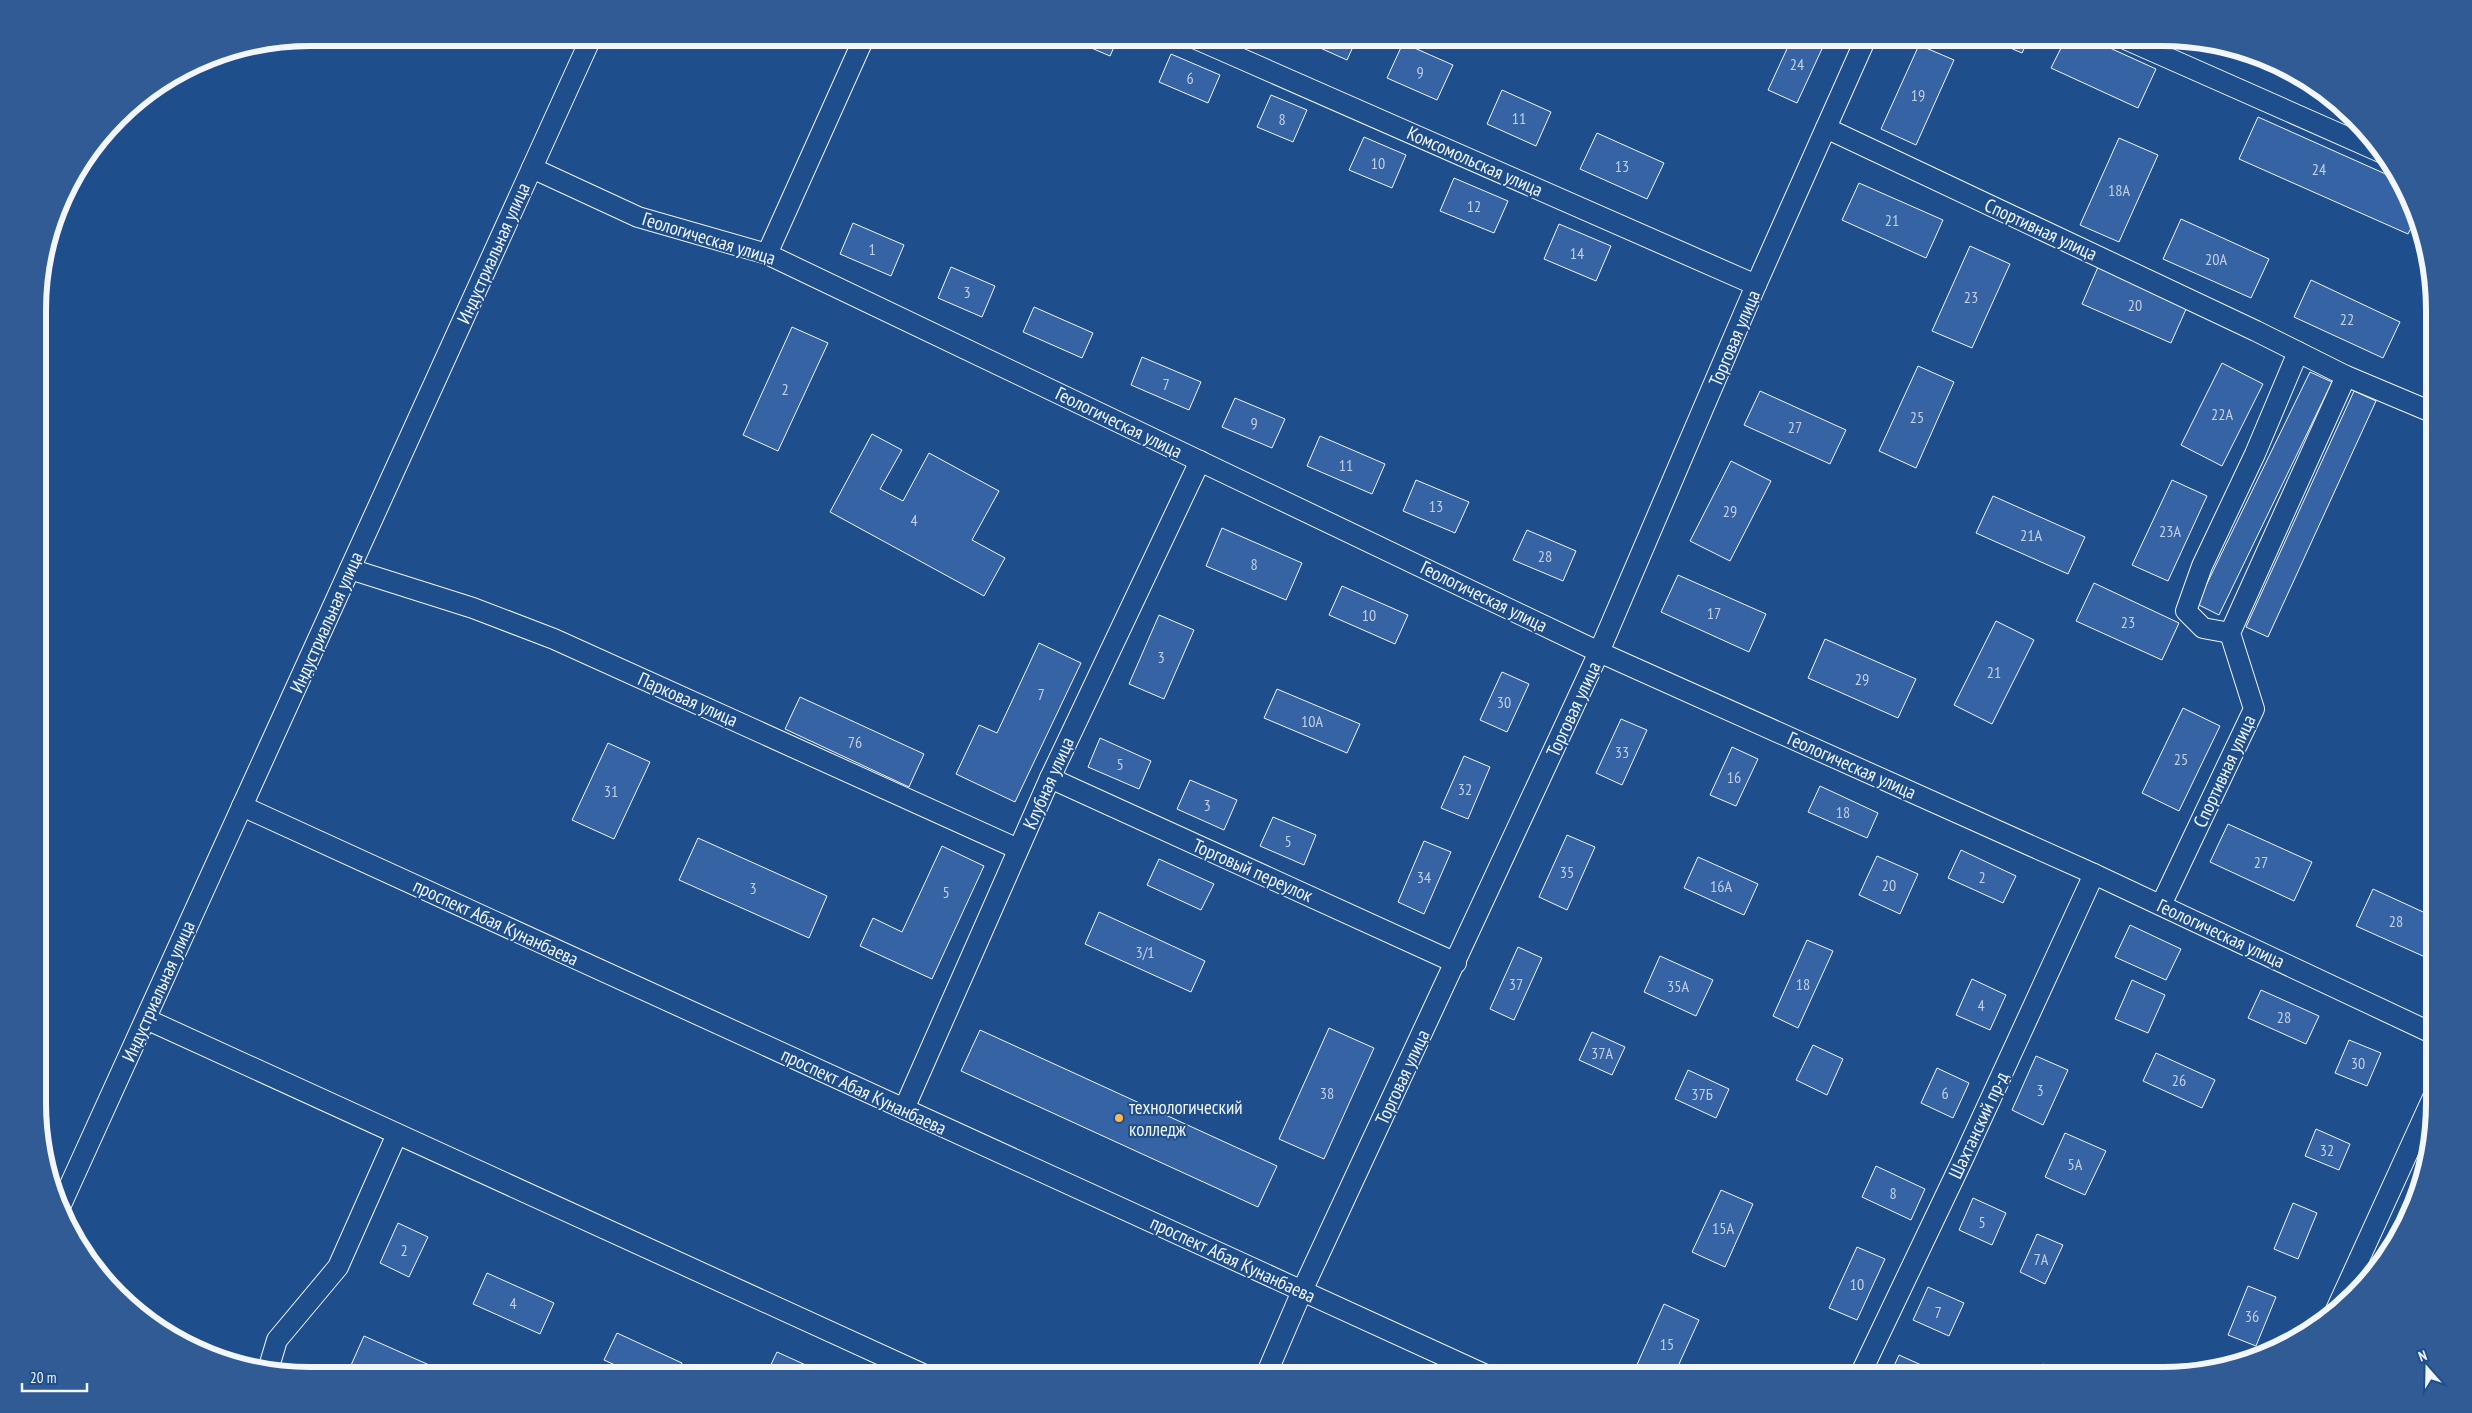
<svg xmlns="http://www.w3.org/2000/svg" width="2472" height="1413" viewBox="0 0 2472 1413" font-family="'PT Sans Narrow',sans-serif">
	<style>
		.building { fill: #3563a3; stroke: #f2f6ff }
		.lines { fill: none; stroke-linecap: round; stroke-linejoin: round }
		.street-casing { stroke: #f2f6ff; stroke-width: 22 }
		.street { stroke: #1f4e8c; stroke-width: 20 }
		.poi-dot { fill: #ffb74d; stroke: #1f4e8c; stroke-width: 2 }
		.labels { text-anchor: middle; stroke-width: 4; stroke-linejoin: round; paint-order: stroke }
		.number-label { font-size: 16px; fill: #c3d1e8 }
		.street-label { font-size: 19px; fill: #f2f6ff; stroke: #1f4e8c }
		.poi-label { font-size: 19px; fill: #f2f6ff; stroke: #1f4e8c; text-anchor: start }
		.rim { fill: none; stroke: #f2f6ff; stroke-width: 6 }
	</style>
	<rect width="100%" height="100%" fill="#1f4e8c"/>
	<g class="building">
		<polygon points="1068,38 1118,38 1110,56"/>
		<polygon points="1298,38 1357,38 1347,60"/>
		<polygon points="1792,38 1827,38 1797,103 1768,90"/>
		<polygon points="1987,38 2029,38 2022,53"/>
		<polygon points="2066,38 2088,38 2156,69 2138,108 2051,68"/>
		<polygon points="1403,43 1453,65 1437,100 1387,78"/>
		<polygon points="1919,45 1954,60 1916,145 1881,129"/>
		<polygon points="1171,54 1220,75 1208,103 1159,82"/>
		<polygon points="1502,90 1551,112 1536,146 1487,124"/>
		<polygon points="1271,95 1307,110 1293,142 1257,127"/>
		<polygon points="2258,117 2399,180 2417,216 2408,234 2239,159"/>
		<polygon points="1597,133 1664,163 1647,199 1580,169"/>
		<polygon points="1364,137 1406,155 1392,188 1349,170"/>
		<polygon points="2119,138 2158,155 2119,242 2080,225"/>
		<polygon points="1454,178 1508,201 1494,233 1440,211"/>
		<polygon points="1859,183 1943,220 1926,258 1842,220"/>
		<polygon points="2181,219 2269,259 2251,298 2163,259"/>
		<polygon points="853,223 904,245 891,276 840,254"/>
		<polygon points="1559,224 1611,246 1596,281 1544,259"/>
		<polygon points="1970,246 2010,264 1972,348 1932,331"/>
		<polygon points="951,267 995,286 982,317 938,298"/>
		<polygon points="2098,267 2187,307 2171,343 2082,304"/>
		<polygon points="2311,280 2400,322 2383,358 2294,317"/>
		<polygon points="1034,307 1093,333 1082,358 1023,332"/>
		<polygon points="792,327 828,343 778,451 743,435"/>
		<polygon points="1142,357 1201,382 1189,410 1131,385"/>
		<polygon points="2222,363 2263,384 2222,466 2181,445"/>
		<polygon points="2434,365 2434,384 2427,380"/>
		<polygon points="1918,366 1954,382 1916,468 1879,451"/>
		<polygon points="2310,372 2332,382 2219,615 2197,604"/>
		<polygon points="1760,391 1846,430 1830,464 1744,425"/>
		<polygon points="2354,391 2376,401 2268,637 2246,627"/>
		<polygon points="1235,398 1285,419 1272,448 1222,427"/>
		<polygon points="872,434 902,450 880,489 903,501 929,453 999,491 972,540 1005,558 984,596 830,512"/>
		<polygon points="1320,436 1385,464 1372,494 1307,466"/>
		<polygon points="1731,461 1771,481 1730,561 1690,541"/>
		<polygon points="1416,480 1469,502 1455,533 1403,511"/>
		<polygon points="2172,480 2207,496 2168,581 2132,565"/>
		<polygon points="1993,496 2085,537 2068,574 1976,533"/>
		<polygon points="1222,528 1302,563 1286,600 1206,566"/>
		<polygon points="1527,530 1576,551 1563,581 1513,560"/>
		<polygon points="1678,575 1766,614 1749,652 1661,612"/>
		<polygon points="2094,583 2179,623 2162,660 2076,621"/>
		<polygon points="1342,586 1408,615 1395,644 1329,615"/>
		<polygon points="1159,615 1194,630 1164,699 1129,684"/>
		<polygon points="1996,621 2034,640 1992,724 1954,705"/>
		<polygon points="1825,639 1916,679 1898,718 1808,678"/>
		<polygon points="1039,643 1081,663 1015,802 956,774 979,725 997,733"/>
		<polygon points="1502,672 1529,684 1507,732 1480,720"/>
		<polygon points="1277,689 1360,724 1347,753 1264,718"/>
		<polygon points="800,697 924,754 909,787 785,729"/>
		<polygon points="2183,708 2220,726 2179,811 2142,793"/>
		<polygon points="1621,719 1647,730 1622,785 1596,773"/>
		<polygon points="1100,738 1151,761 1139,789 1088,767"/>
		<polygon points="608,743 650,762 614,839 572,820"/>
		<polygon points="1732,747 1758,759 1736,806 1710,795"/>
		<polygon points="2434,750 2434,766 2427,763"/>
		<polygon points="1464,756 1490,767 1468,819 1441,808"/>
		<polygon points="1190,780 1237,800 1224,830 1177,809"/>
		<polygon points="1820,786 1878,813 1867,838 1808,812"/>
		<polygon points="1273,817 1316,835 1304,865 1260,846"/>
		<polygon points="2228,824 2312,862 2294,901 2210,862"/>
		<polygon points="1567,835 1595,847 1567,910 1539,897"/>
		<polygon points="698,838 827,896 809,938 679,880"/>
		<polygon points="1424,841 1451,852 1424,914 1398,902"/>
		<polygon points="942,846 984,866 932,979 860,946 873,918 902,932"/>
		<polygon points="1961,850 2016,876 2003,903 1948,878"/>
		<polygon points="1877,856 1918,874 1900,914 1859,895"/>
		<polygon points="1698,857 1758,884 1744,915 1684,888"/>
		<polygon points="1159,859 1214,884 1201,910 1147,885"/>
		<polygon points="2373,889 2434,917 2434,961 2356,926"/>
		<polygon points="1099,912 1205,961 1191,992 1085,944"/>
		<polygon points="2130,925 2181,949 2166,980 2115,957"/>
		<polygon points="1807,940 1833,951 1798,1028 1773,1016"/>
		<polygon points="1518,947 1542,958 1514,1020 1490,1009"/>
		<polygon points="1660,956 1713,980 1696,1016 1644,992"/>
		<polygon points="1972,979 2006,995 1990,1030 1956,1015"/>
		<polygon points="2132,980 2165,995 2148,1033 2115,1019"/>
		<polygon points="2261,990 2319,1016 2306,1044 2248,1018"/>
		<polygon points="1329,1028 1374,1048 1324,1159 1279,1139"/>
		<polygon points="980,1030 1277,1166 1258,1207 961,1071"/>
		<polygon points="1592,1032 1625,1047 1612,1075 1579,1060"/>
		<polygon points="2349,1040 2381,1053 2367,1086 2335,1073"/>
		<polygon points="1813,1045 1843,1059 1827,1095 1796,1080"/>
		<polygon points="2156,1053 2215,1080 2202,1108 2143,1081"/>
		<polygon points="2036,1056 2068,1070 2043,1125 2012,1110"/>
		<polygon points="1937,1068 1969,1083 1953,1118 1921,1103"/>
		<polygon points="1688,1070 1729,1089 1716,1118 1675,1099"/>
		<polygon points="2316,1129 2350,1144 2339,1170 2305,1156"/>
		<polygon points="2065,1133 2106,1151 2085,1195 2045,1177"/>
		<polygon points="1876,1166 1925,1189 1911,1220 1862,1197"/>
		<polygon points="1721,1190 1753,1204 1725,1267 1692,1252"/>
		<polygon points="1973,1198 2006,1213 1992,1245 1959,1230"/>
		<polygon points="2293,1203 2317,1213 2298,1259 2274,1249"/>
		<polygon points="398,1223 428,1237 409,1277 380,1263"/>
		<polygon points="2037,1234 2063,1245 2045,1284 2020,1272"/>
		<polygon points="1857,1247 1885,1259 1857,1320 1829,1308"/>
		<polygon points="487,1273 554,1303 540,1334 473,1304"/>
		<polygon points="2248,1286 2276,1297 2256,1346 2228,1335"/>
		<polygon points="1928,1287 1964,1303 1949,1336 1913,1320"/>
		<polygon points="1664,1304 1699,1320 1674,1375 1653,1375 1636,1367"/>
		<polygon points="617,1333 682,1363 677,1375 637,1375 604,1360"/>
		<polygon points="364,1336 436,1368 432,1375 356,1375 348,1372"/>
		<polygon points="777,1352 828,1375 766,1375"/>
		<polygon points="1899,1355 1928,1368 1925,1375 1890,1375"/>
		<polygon points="2043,1364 2067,1375 2039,1375"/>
	</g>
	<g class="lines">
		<g class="street-casing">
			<g id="street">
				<polyline points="1194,38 1756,285"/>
				<polyline points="2123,38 2385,154"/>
				<polyline points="1826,128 2256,331 2346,376 2434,413"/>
				<polyline points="532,168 638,217 767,254 1599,652 2094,874 2434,1034"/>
				<polyline points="767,254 864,38"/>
				<polyline points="350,569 473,608 554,639 1018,849"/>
				<polyline points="2230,633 2203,628 2186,611 2202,566 2255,454 2298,352"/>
				<polyline points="1050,778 1456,963"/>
				<polyline points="242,806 1486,1375"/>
				<polyline points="2161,905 2254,709 2230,633 2346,376"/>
				<polyline points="146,1019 925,1375"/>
				<polyline points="904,1109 1050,778 1200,461"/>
				<polyline points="60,1207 591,38"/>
				<polyline points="2336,1310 2434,1095"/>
				<polyline points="268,1370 277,1340 338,1267 397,1134"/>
				<polyline points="1266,1375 1302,1291 1599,652 1756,285 1866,38"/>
				<polyline points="1860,1375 1962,1161 2094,874"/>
			</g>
		</g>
		<use href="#street" class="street"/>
	</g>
	<circle class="poi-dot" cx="1119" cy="1118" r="5"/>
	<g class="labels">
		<g class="number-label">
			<text x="1797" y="70">24</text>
			<text x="1420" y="78">9</text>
			<text x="1190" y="84">6</text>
			<text x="1918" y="101">19</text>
			<text x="1519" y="124">11</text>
			<text x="1282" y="125">8</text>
			<text x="1378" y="169">10</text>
			<text x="1622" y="172">13</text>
			<text x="2319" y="175">24</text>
			<text x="2119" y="196">18А</text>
			<text x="1474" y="212">12</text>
			<text x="1892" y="226">21</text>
			<text x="872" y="255">1</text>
			<text x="1577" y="259">14</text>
			<text x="2216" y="265">20А</text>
			<text x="967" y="298">3</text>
			<text x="1971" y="303">23</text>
			<text x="2135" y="311">20</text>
			<text x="2347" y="325">22</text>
			<text x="1166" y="390">7</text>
			<text x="785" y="395">2</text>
			<text x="2222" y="420">22А</text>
			<text x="1917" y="423">25</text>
			<text x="1254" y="429">9</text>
			<text x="1795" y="433">27</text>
			<text x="1346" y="471">11</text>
			<text x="1436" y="512">13</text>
			<text x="1730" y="517">29</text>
			<text x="914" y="526">4</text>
			<text x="2170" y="537">23А</text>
			<text x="2031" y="541">21А</text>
			<text x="1545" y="562">28</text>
			<text x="1254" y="570">8</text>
			<text x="1714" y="619">17</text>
			<text x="1369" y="621">10</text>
			<text x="2128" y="628">23</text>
			<text x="1161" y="663">3</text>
			<text x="1994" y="678">21</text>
			<text x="1862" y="685">29</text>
			<text x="1041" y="700">7</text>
			<text x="1504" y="708">30</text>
			<text x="1312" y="727">10А</text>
			<text x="855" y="748">76</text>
			<text x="1622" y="758">33</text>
			<text x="2181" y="765">25</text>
			<text x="1120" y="770">5</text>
			<text x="1734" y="783">16</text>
			<text x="1465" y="795">32</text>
			<text x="611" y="797">31</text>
			<text x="1207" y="811">3</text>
			<text x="1843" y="818">18</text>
			<text x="1288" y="847">5</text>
			<text x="2261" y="868">27</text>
			<text x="1567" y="878">35</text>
			<text x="1424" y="883">34</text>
			<text x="1982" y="883">2</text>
			<text x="1889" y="891">20</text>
			<text x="1721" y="892">16А</text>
			<text x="753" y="894">3</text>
			<text x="946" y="898">5</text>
			<text x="2396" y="927">28</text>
			<text x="1145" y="958">3/1</text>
			<text x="1516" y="990">37</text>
			<text x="1803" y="990">18</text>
			<text x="1678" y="992">35А</text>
			<text x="1981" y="1011">4</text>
			<text x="2284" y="1023">28</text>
			<text x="1602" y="1059">37А</text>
			<text x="2358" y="1069">30</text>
			<text x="2179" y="1086">26</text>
			<text x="2040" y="1096">3</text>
			<text x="1327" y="1099">38</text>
			<text x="1945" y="1099">6</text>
			<text x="1702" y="1100">37Б</text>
			<text x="2327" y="1156">32</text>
			<text x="2075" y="1170">5А</text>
			<text x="1893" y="1199">8</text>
			<text x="1982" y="1228">5</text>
			<text x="1723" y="1234">15А</text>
			<text x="404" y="1256">2</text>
			<text x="2041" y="1265">7А</text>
			<text x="1857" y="1290">10</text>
			<text x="513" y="1309">4</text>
			<text x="1938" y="1318">7</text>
			<text x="2252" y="1322">36</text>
			<text x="1667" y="1350">15</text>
		</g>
		<g class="street-label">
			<text transform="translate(1475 161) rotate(24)" y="7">Комсомольская улица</text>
			<text transform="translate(2041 229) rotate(25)" y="7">Спортивная улица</text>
			<text transform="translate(709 238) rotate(17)" y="7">Геологическая улица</text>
			<text transform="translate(493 253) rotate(-66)" y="7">Индустриальная улица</text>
			<text transform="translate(1734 338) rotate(-67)" y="7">Торговая улица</text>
			<text transform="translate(1119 422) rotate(26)" y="7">Геологическая улица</text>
			<text transform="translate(1484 596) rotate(26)" y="7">Геологическая улица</text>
			<text transform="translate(326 622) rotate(-66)" y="7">Индустриальная улица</text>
			<text transform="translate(688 699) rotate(24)" y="7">Парковая улица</text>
			<text transform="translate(1573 709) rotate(-65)" y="7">Торговая улица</text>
			<text transform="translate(1852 765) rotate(24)" y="7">Геологическая улица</text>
			<text transform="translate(2224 771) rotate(-65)" y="7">Спортивная улица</text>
			<text transform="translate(1048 783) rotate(-66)" y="7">Клубная улица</text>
			<text transform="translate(1253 870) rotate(24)" y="7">Торговый переулок</text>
			<text transform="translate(496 922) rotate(25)" y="7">проспект Абая Кунанбаева</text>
			<text transform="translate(2221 933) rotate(25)" y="7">Геологическая улица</text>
			<text transform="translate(158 991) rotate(-66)" y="7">Индустриальная улица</text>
			<text transform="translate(1402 1077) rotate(-65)" y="7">Торговая улица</text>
			<text transform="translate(864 1091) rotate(25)" y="7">проспект Абая Кунанбаева</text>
			<text transform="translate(1978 1125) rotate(-65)" y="7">Шахтанский пр-д</text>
			<text transform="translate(1233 1259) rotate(25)" y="7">проспект Абая Кунанбаева</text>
		</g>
		<g class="poi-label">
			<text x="1129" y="1114">технологический<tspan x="1129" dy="22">колледж</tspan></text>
		</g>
	</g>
	<path d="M0 0H2472V1413H0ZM310 46H2162A264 264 0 0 1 2426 310V1103A264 264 0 0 1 2162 1367H310A264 264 0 0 1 46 1103V310A264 264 0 0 1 310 46Z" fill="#305b95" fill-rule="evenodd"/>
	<path class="rim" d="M310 46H2162A264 264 0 0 1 2426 310V1103A264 264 0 0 1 2162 1367H310A264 264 0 0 1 46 1103V310A264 264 0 0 1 310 46Z"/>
	<g transform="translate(2427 1368) rotate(340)" stroke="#1f4e8c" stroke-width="4" paint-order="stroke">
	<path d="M0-4L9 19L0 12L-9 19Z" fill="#f2f6ff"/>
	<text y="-8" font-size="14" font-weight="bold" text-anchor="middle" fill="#f2f6ff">N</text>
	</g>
	<path d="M22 1383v8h65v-8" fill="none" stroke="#f2f6ff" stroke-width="2.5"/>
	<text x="30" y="1383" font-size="15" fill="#f2f6ff" stroke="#1f4e8c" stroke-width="4" paint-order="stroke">20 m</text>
</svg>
